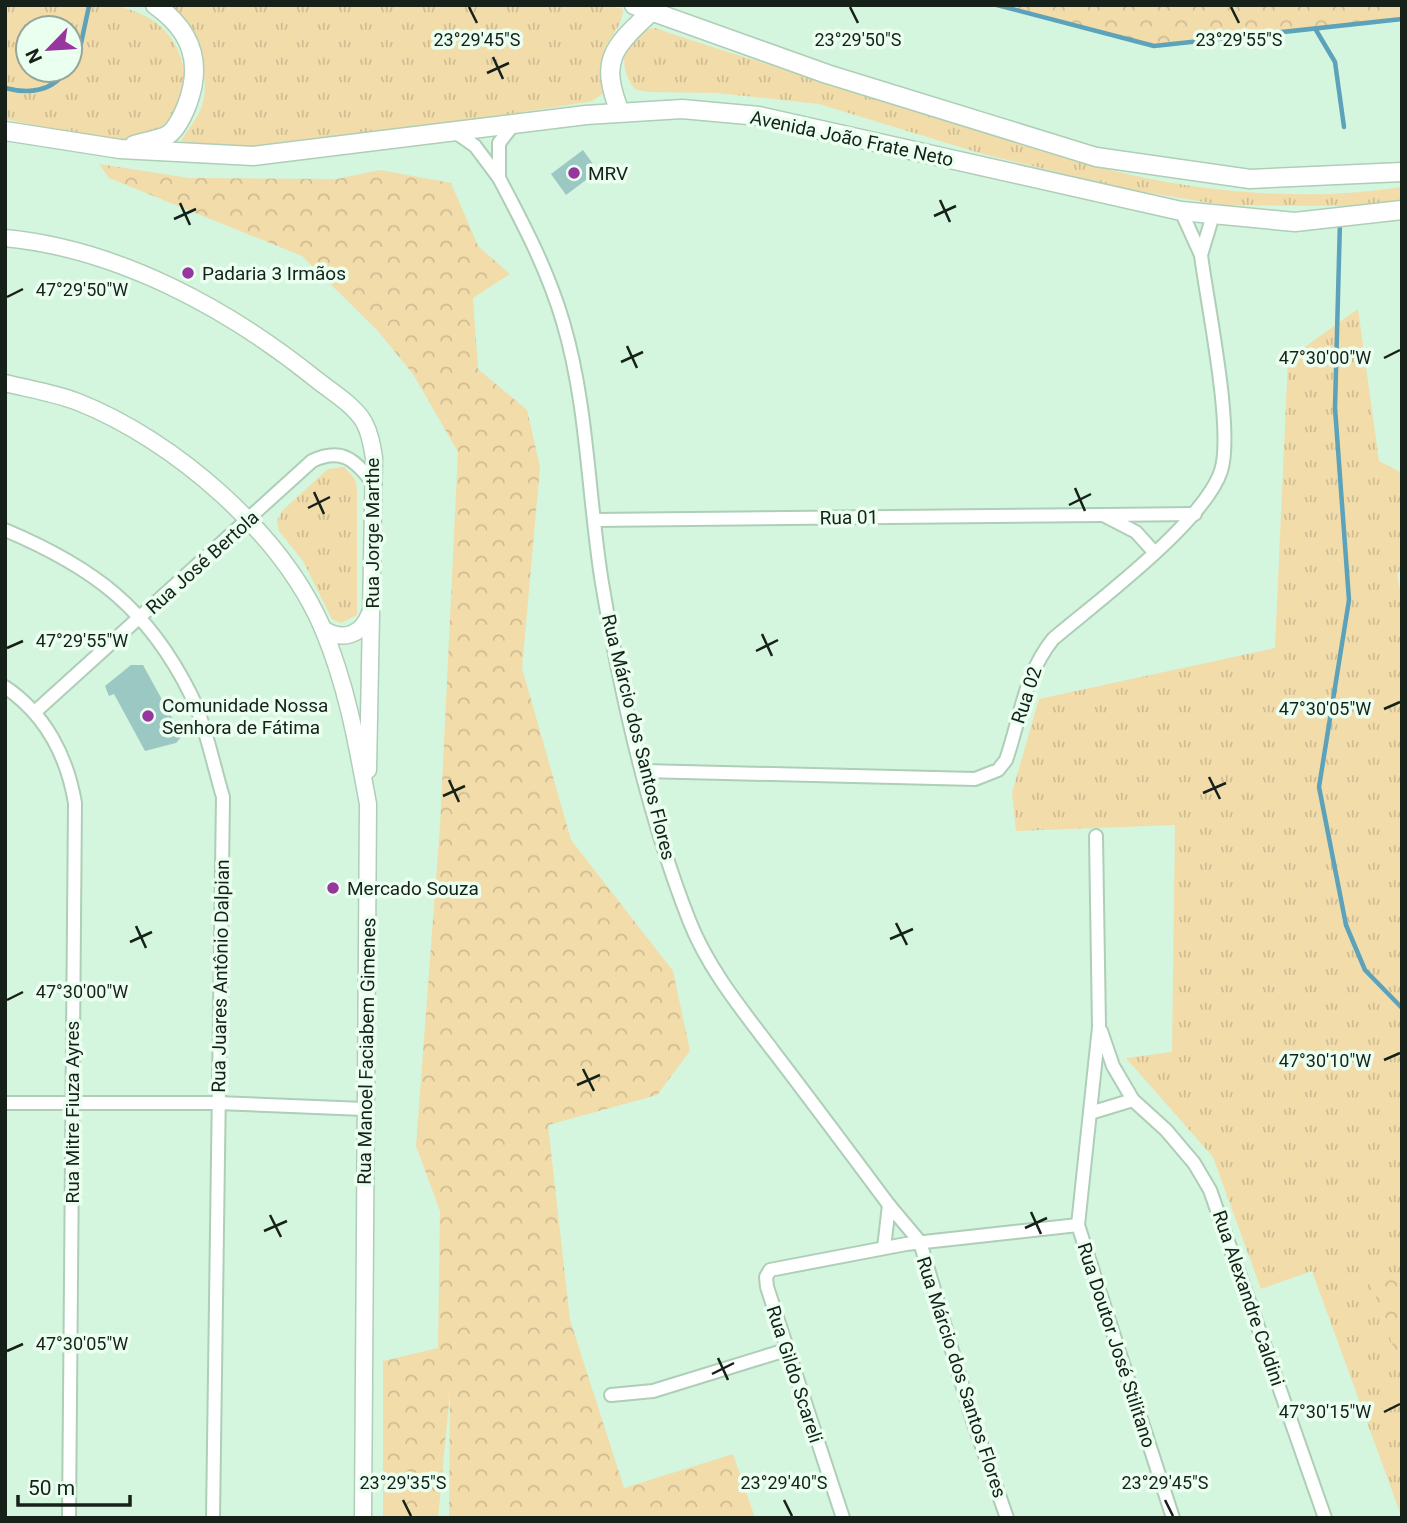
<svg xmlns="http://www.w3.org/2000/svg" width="1407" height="1523" viewBox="0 0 1407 1523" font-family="Roboto,sans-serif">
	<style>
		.grass { fill: url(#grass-tufts); fill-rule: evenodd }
		.forest { fill: url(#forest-crowns) }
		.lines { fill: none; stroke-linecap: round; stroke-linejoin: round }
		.stream { stroke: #5ca2ba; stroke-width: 4.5 }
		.building { fill: #9cc8c4 }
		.minor-casing { stroke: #aeceb7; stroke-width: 16 }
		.tertiary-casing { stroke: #aeceb7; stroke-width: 19 }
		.secondary-casing { stroke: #aeceb7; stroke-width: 21 }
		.minor { stroke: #fff; stroke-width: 12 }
		.tertiary { stroke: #fff; stroke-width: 16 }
		.secondary { stroke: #fff; stroke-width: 18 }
		.ticks { fill: none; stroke: #152119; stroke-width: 2.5 }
		.poi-dot { fill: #96369e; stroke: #ebfff0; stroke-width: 2.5 }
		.labels { text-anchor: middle; stroke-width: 7; stroke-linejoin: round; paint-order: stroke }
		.street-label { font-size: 19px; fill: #152119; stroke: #ebfff0 }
		.poi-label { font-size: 19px; fill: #152119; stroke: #ebfff0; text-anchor: start }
		.ticks-label { font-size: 18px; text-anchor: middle; fill: #152119; stroke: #ebfff0; stroke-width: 7; stroke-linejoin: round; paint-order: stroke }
	</style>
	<defs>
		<pattern id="grass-tufts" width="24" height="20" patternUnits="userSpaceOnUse" patternTransform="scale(1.75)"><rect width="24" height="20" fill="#f2dcaa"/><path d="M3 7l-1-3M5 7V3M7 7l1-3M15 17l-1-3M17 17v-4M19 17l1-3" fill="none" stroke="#cfbc92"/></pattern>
		<pattern id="forest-crowns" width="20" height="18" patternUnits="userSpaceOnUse" patternTransform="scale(1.75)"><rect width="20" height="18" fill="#f2dcaa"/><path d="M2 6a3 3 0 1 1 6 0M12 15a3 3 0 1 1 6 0" fill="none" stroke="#cfbc92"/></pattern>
	</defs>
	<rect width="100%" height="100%" fill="#d4f5de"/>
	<g class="grass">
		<path d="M114,5C131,10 148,14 162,28C200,65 189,128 133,138C92,144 45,127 5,119V6ZM28,28H70V70H28Z"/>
		<path d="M172,5H606L623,9C622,25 615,30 607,44C601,57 600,79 604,93L592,101C506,116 418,126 331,136C286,141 223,155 181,141C188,129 200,116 203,102C211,69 192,31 172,5Z"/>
		<path d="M655,28C747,60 841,85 934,113C998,132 1062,159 1127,174C1214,194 1314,201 1402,187V200L1347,206L1223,205L1126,189L983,154L819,104L717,93L648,92L635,89C615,64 623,32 655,28Z"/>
		<polygon points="1358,309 1379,461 1402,473 1402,568 1397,574 1402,601 1402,1283 1368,1273 1402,1372 1402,1518 1312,1271 1261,1289 1213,1157 1126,1058 1172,1052 1175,825 1016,831 1012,793 1039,699 1275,648 1288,359"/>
		<polygon points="344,467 355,479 357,489 357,615 341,623 332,619 303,561 279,531 277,521 282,511 328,469"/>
	</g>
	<g class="forest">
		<polygon points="997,5 1402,5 1402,19 1154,46"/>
		<polygon points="99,164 189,178 337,179 380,170 451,183 478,246 510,274 473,298 478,369 527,410 540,467 522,668 571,840 673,971 690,1051 657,1095 548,1125 570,1320 624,1488 733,1454 755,1518 449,1518 450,1391 438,1518 383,1518 383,1361 438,1348 440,1211 416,1146 440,826 458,452 413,374 377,330 302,256 109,178"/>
		<polygon points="1367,1272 1402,1283 1402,1372"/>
	</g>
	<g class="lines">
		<g class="stream">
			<polyline points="997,5 1154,46 1402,19"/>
			<polyline points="1316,30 1335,62 1344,127"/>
			<polyline points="70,64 80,48 89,6"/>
			<path d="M5,88C28,94 53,92 66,70"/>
			<polyline points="1340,221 1335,408 1349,600 1319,787 1346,925 1365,970 1402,1008"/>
		</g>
	</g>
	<g class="building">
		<polygon points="583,150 598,171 566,195 551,174"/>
		<polygon points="131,665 143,665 182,736 176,743 145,751 114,694 109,696 105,686"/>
	</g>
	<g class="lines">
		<g class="minor-casing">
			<g id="minor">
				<polyline points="455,132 475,146 499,178 499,143 513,125"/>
				<path d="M499,178C524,225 548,271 563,322C588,406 588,497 602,583C621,696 647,813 689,920C708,969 743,1011 774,1052C813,1103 851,1154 889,1205"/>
				<polyline points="1181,211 1201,255 1213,215"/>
				<polyline points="594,520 1103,515"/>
				<path d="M5,530C93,567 148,608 191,695C206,726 213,764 223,797L213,1518"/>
				<polyline points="1154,552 1136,532 1103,515 1195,514"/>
				<path d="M5,687C45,714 67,756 75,803L69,1518"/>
				<path d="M36,711L312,461C342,447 355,460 373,483"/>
				<path d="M643,771L975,779L998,770L1006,760C1021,717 1024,675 1053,639C1098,601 1204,522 1221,471C1234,430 1207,303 1201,255"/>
				<polyline points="1096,836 1099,1027 1078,1225 1173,1518"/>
				<polyline points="1101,1031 1113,1066 1133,1100 1166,1130 1194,1163 1210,1190 1325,1518"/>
				<polyline points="5,1103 217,1103 364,1109"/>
				<polyline points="1090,1113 1133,1100"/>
				<polyline points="884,1248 889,1205 920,1242 972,1418 1007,1518"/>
				<polyline points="611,1395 653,1391 786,1350"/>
				<polyline points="843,1518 767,1287 766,1277 770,1270 906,1244 1078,1225"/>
			</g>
		</g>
		<g class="tertiary-casing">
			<g id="tertiary">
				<path d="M5,238C119,249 229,309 317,380C332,392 354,405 364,422C370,433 372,445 374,458L368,770"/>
				<path d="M5,383C29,389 55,393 78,402C174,440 282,533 323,629C347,686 357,744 368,804L363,1518"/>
				<path d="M323,629C343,642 362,635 370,613"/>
			</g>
		</g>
		<g class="secondary-casing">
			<g id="secondary">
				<polyline points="634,5 827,74 1096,157 1250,179 1402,172"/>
				<path d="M620,112C598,58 615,46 653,10"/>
				<polyline points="5,131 120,149 253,156 586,115 682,109 759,116 1181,211 1295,222 1402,210"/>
				<path d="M134,145C144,142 156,140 166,136C176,131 183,115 187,105C203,63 192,31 155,5"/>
			</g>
		</g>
		<use href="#minor" class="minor"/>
		<use href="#tertiary" class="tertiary"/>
		<use href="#secondary" class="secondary"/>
	</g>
	<path class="ticks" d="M469,7L477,23M850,7L858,23M1231,7L1239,23M493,57L503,79M487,73L509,63M940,200L950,222M180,203L190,225M934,216L956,206M174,219L196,209M7,297L23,289M627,346L637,368M1384,358L1400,350M621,362L643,352M1075,488L1085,511M314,492L324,514M1069,505L1091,494M308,508L330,497M762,634L772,656M7,648L23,641M756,651L778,640M1384,709L1400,702M1209,777L1220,799M449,780L459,802M1203,793L1226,783M443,796L465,786M896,923L907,945M136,926L146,948M890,939L913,929M130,942L152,932M7,1000L23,992M1384,1060L1400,1053M583,1069L594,1091M577,1085L600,1075M1031,1212L1041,1234M270,1215L281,1237M1025,1228L1047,1218M264,1231L287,1221M7,1351L23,1344M718,1358L728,1380M712,1374L734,1363M1384,1412L1400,1404M403,1500L411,1516M784,1500L792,1516M1165,1500L1173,1516"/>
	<g class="poi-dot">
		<circle cx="574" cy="173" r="7"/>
		<circle cx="188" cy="273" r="7"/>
		<circle cx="148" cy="716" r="7"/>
		<circle cx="333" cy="888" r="7"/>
	</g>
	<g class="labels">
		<g class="street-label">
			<text transform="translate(852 138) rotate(12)" y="7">Avenida João Frate Neto</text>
			<text transform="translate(849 517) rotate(-1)" y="7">Rua 01</text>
			<text transform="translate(372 533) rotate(-90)" y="7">Rua Jorge Marthe</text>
			<text transform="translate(202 562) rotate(-42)" y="7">Rua José Bertola</text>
			<text transform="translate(1026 695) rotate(-72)" y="7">Rua 02</text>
			<text transform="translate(639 737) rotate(76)" y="7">Rua Márcio dos Santos Flores</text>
			<text transform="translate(220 976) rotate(-89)" y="7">Rua Juares Antônio Dalpian</text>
			<text transform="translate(366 1051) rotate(-89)" y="7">Rua Manoel Faciabem Gimenes</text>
			<text transform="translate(72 1112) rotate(-90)" y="7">Rua Mitre Fiuza Ayres</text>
			<text transform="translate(1249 1298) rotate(71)" y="7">Rua Alexandre Caldini</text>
			<text transform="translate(1117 1345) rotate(72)" y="7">Rua Doutor José Stilitano</text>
			<text transform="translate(795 1374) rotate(72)" y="7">Rua Gildo Scareli</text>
			<text transform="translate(962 1377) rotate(72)" y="7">Rua Márcio dos Santos Flores</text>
		</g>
		<g class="poi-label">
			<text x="588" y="180">MRV</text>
			<text x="202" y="280">Padaria 3 Irmãos</text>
			<text x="162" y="712">Comunidade Nossa<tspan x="162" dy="22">Senhora de Fátima</tspan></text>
			<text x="347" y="895">Mercado Souza</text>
		</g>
	</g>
	<g class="ticks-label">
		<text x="477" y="46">23°29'45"S</text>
		<text x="1239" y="46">23°29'55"S</text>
		<text x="858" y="46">23°29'50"S</text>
		<text x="82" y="296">47°29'50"W</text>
		<text x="1325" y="364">47°30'00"W</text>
		<text x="82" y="647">47°29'55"W</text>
		<text x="1325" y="715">47°30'05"W</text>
		<text x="82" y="998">47°30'00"W</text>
		<text x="1325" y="1067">47°30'10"W</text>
		<text x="82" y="1350">47°30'05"W</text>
		<text x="1325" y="1418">47°30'15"W</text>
		<text x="403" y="1489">23°29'35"S</text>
		<text x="784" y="1489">23°29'40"S</text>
		<text x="1165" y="1489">23°29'45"S</text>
	</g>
	<rect width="1407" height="1523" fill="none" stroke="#152119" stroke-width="14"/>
	<g transform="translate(49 49) rotate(245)"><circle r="33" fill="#ebfff0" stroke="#95a69a" stroke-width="2"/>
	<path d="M0-5L12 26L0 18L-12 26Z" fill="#96369e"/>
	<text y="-10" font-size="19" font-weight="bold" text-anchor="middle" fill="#152119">N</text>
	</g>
	<path d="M18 1495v10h112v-10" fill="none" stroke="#152119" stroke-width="3.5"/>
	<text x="28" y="1495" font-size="21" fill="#152119" stroke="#ebfff0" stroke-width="5" paint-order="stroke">50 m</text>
</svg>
